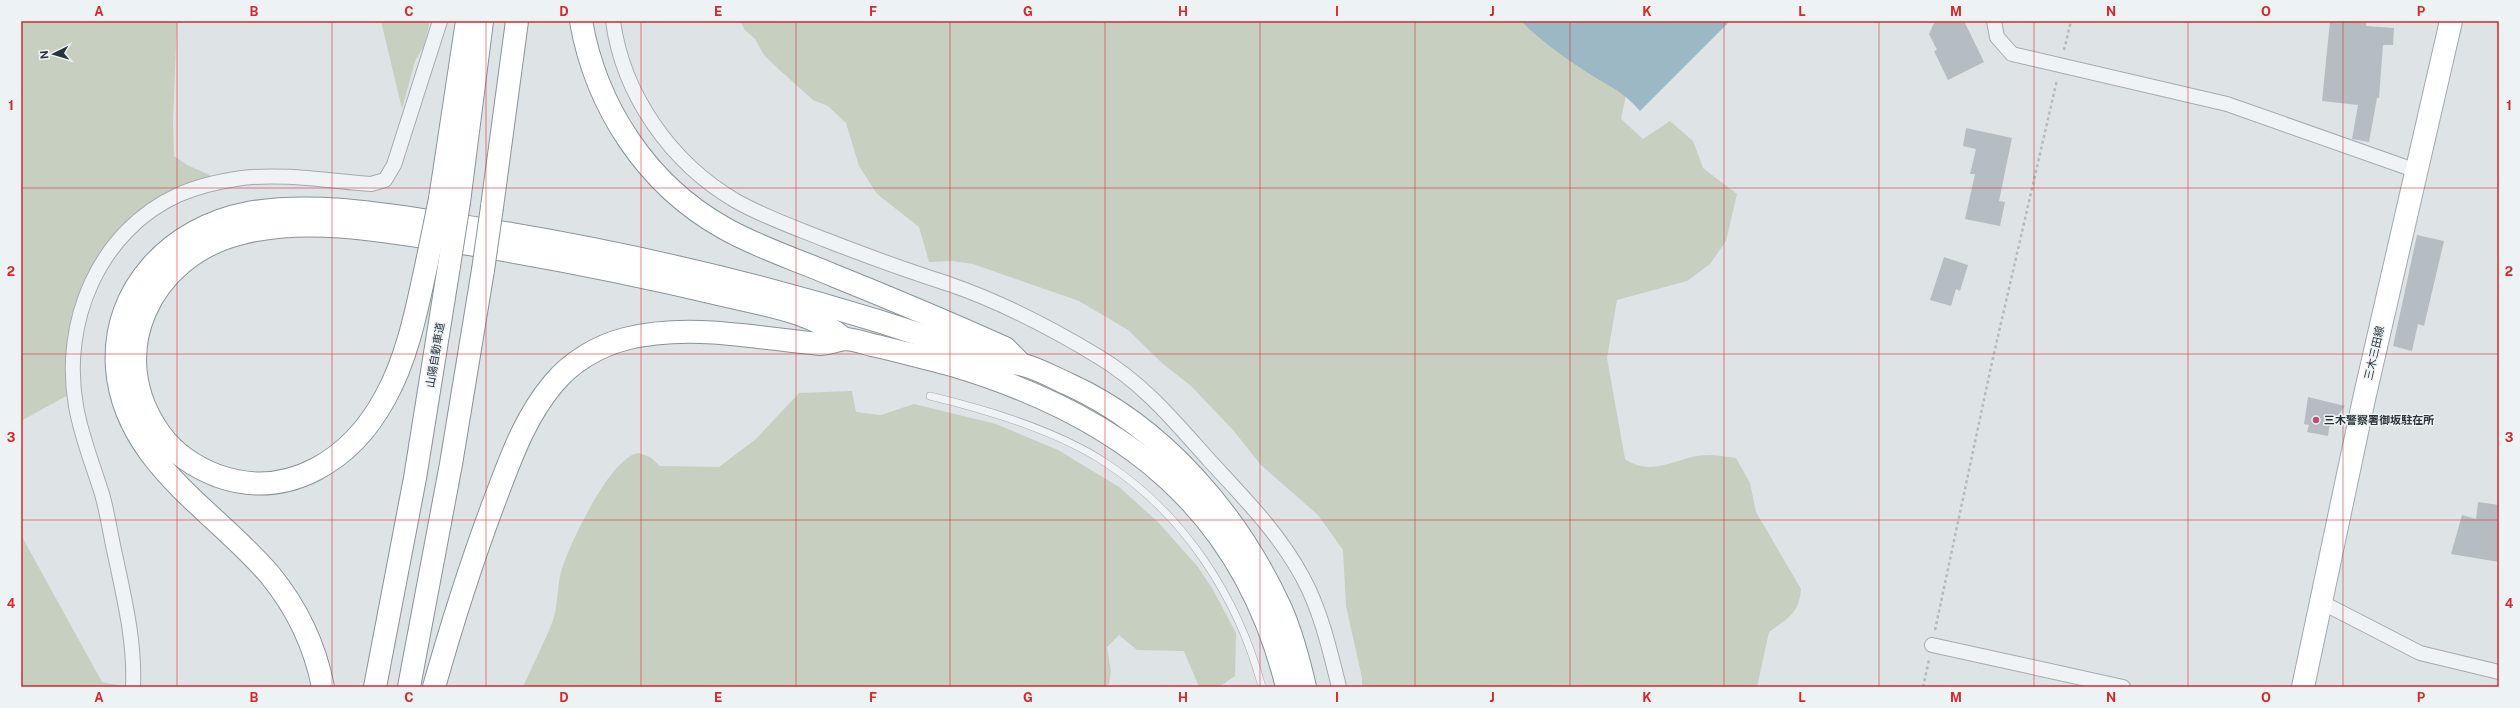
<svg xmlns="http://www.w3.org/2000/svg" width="2520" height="708" viewBox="0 0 2520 708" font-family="'Public Sans','Noto Sans JP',sans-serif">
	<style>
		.green { fill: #c7cfc0 }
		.water { fill: #9bb8c4 }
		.building { fill: #b6bdc2 }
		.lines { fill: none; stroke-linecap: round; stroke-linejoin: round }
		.lane-casing { stroke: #a4abb0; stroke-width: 8 }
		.street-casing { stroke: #a4abb0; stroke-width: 16 }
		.primary-casing { stroke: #9eaab1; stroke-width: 24 }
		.highway-casing { stroke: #87939b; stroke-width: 24 }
		.path { stroke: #b4babe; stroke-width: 2.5; stroke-dasharray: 3 3; stroke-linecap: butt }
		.lane { stroke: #f0f3f5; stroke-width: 7 }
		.street { stroke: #f0f3f5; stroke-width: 14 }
		.primary { stroke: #fff; stroke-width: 22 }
		.highway { stroke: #fff; stroke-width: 22 }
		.highway-bridge-casing { stroke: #87939b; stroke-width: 24; stroke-linecap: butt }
		.highway-bridge { stroke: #fff; stroke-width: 22 }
		.grid { fill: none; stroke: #d62828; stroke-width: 1; stroke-opacity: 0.55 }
		.poi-dot { fill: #c24c78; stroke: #edf2f4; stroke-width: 1.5 }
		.labels { text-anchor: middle; stroke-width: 3; stroke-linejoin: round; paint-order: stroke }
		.street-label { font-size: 11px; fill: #28343c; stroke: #edf2f4 }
		.poi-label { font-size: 11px; font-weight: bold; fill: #28343c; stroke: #edf2f4; text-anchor: start }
		.neatline { fill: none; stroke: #d62828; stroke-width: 1.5 }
		.grid-label { font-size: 13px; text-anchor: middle; font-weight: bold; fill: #d62828 }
	</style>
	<rect width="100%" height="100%" fill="#dee3e6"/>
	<g class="green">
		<path d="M21,21H177L173,121L174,156L187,165L212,176C193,182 174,187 158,197C142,206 130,218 118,231C75,279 62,331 68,395L21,421Z"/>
		<polygon points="381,21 430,21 424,46 415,61 402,109"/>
		<path d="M740,21H1521C1552,51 1589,73 1626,95L1621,119L1643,139L1670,121L1693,141L1703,168L1737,194L1726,241L1710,264L1687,281L1617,300L1607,358L1625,459C1654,479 1678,455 1709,455C1718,455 1727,457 1736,458L1750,483L1756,512L1801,589C1799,614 1788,618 1769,632L1757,687H1362V678L1346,606L1343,550L1318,515L1261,465L1233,430L1191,386L1163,364L1128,330L1079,301L973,264L952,261L929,262L919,227L877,194L859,166L846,123L828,106L813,100L774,65L764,55L755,39L745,30Z"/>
		<path d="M852,391L856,412L881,415L914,404L996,424L1058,450L1119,487L1158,522L1198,567L1212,588L1236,633L1235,676L1219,687H1199L1184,651L1137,650L1119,635L1107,647L1111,671L1109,684L1104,687H523C532,666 547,638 554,617C558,603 557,587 561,572C568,547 611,455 639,453L650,457L660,466L719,467L756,439L799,393Z"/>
		<polygon points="21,535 102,682 127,687 21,687"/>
	</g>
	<path class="water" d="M1521,21H1730L1640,111C1622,90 1610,87 1588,73C1565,58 1541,41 1521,21Z"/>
	<g class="building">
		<polygon points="1935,21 1964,21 1984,62 1948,80 1934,51 1937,50 1929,34"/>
		<polygon points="2330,21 2366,21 2366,26 2394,28 2393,45 2383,45 2379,98 2377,98 2369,142 2352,139 2358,105 2322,101"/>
		<polygon points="1966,128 2012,138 1999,201 2005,202 2000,226 1965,219 1975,174 1970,174 1976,149 1963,146"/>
		<polygon points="2417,235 2444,241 2424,326 2418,324 2412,351 2393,346"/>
		<polygon points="1944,257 1968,265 1960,291 1956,289 1951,306 1930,300"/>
		<polygon points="2308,397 2345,406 2329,428 2328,436 2307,432 2309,425 2304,424"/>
		<polygon points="2478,502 2499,505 2499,562 2451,554 2462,515 2476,519"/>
	</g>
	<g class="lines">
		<g class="lane-casing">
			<path id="lane" d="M930,396C988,410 1056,430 1106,463C1184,514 1238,597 1262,687"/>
		</g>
		<g class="street-casing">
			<g id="street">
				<path d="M613,21C623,95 671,163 736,201C764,217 796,228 826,240C867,256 908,271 949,284C1001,302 1053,329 1099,357C1144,384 1175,422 1209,460C1244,498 1279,533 1303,578C1321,611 1330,651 1339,687"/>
				<polyline points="1994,21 1997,37 2012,54 2227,104 2417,171"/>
				<polyline points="2321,602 2420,653 2499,672"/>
				<polyline points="1932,645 2123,687"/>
				<path d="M133,687C135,643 125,602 116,559C111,538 108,515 102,494C93,465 81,436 76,406C61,322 99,231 178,195C198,186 221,181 242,178C285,173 328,181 371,184L385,180L394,165L440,21"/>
			</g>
		</g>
		<g class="primary-casing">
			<polyline id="primary" points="2303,687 2364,399 2451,21"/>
		</g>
		<g class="highway-casing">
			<g id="highway">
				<path d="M581,21C596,107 647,185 724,228C759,248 798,260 835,276C892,299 949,323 1005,348L1019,362"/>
				<polyline points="440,199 467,21"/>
				<polyline points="459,202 482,21"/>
				<polyline points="492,207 517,21"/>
				<path d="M427,262C417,308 408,357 385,398C352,459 289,501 218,476C197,468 175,454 161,435C102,355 150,255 242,233C312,215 397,233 468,244C554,258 639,275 723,295C763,305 813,311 844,339"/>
				<path d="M323,687C315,646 297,608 270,575C215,510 124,462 117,368C111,288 173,227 248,213C315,201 388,215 455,225C640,253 824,298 1000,362C1027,362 1044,373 1068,384C1163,427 1238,515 1281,609C1292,634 1299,661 1305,687"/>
				<polyline points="375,687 415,478 449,266"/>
				<polyline points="409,687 451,464 483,270"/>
				<path d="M434,687C453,620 474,554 499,489C513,452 527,415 553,384C571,362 598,346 625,339C689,323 756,338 820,344C829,344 836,340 845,339C853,339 864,343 872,345C899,351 925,358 952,365C1123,416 1243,508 1287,687"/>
			</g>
		</g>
		<g class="path">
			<polyline points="2064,50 2071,21"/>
			<polyline points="1935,630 1992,362 2057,80"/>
			<polyline points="1923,687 1929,660"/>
		</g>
		<use href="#lane" class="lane"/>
		<use href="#street" class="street"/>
		<use href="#primary" class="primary"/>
		<use href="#highway" class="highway"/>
		<g class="highway-bridge-casing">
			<g id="highway-bridge">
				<polyline points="427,262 440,199"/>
				<polyline points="449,266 459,202"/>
				<polyline points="483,270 492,207"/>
			</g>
		</g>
		<use href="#highway-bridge" class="highway-bridge"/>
	</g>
	<path class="grid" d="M177,21V687M332,21V687M486,21V687M641,21V687M796,21V687M950,21V687M1105,21V687M1260,21V687M1415,21V687M1570,21V687M1724,21V687M1879,21V687M2034,21V687M2188,21V687M2343,21V687M21,188H2499M21,354H2499M21,520H2499"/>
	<circle class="poi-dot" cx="2316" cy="420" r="4"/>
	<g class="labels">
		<g class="street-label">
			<text transform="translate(2374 353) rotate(-77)" y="4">三木三田線</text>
			<text transform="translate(435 355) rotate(-81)" y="4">山陽自動車道</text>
		</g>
		<g class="poi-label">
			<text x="2324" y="424">三木警察署御坂駐在所</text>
		</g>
	</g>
	<rect width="2520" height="708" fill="none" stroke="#edf2f4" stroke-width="44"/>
	<g transform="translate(54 54) rotate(265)" stroke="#edf2f4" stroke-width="3" paint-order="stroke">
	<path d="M0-3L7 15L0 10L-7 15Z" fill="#28343c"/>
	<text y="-6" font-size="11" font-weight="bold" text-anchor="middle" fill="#28343c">N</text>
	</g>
	<rect x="22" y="22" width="2476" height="664" class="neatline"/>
	<g class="grid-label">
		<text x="99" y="16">A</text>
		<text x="254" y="16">B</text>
		<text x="409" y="16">C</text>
		<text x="564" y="16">D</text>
		<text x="718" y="16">E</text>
		<text x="873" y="16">F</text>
		<text x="1028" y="16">G</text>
		<text x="1183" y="16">H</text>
		<text x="1337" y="16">I</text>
		<text x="1492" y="16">J</text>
		<text x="1647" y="16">K</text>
		<text x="1802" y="16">L</text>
		<text x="1956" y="16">M</text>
		<text x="2111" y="16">N</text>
		<text x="2266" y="16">O</text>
		<text x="2421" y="16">P</text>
		<text x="11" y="110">1</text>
		<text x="2509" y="110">1</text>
		<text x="11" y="276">2</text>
		<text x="2509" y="276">2</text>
		<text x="11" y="442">3</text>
		<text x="2509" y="442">3</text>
		<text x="11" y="608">4</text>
		<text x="2509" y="608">4</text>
		<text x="99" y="702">A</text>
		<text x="254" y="702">B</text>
		<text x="409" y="702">C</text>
		<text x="564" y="702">D</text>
		<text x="718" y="702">E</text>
		<text x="873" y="702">F</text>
		<text x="1028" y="702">G</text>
		<text x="1183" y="702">H</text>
		<text x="1337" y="702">I</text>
		<text x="1492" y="702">J</text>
		<text x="1647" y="702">K</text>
		<text x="1802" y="702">L</text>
		<text x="1956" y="702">M</text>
		<text x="2111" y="702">N</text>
		<text x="2266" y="702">O</text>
		<text x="2421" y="702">P</text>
	</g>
</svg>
